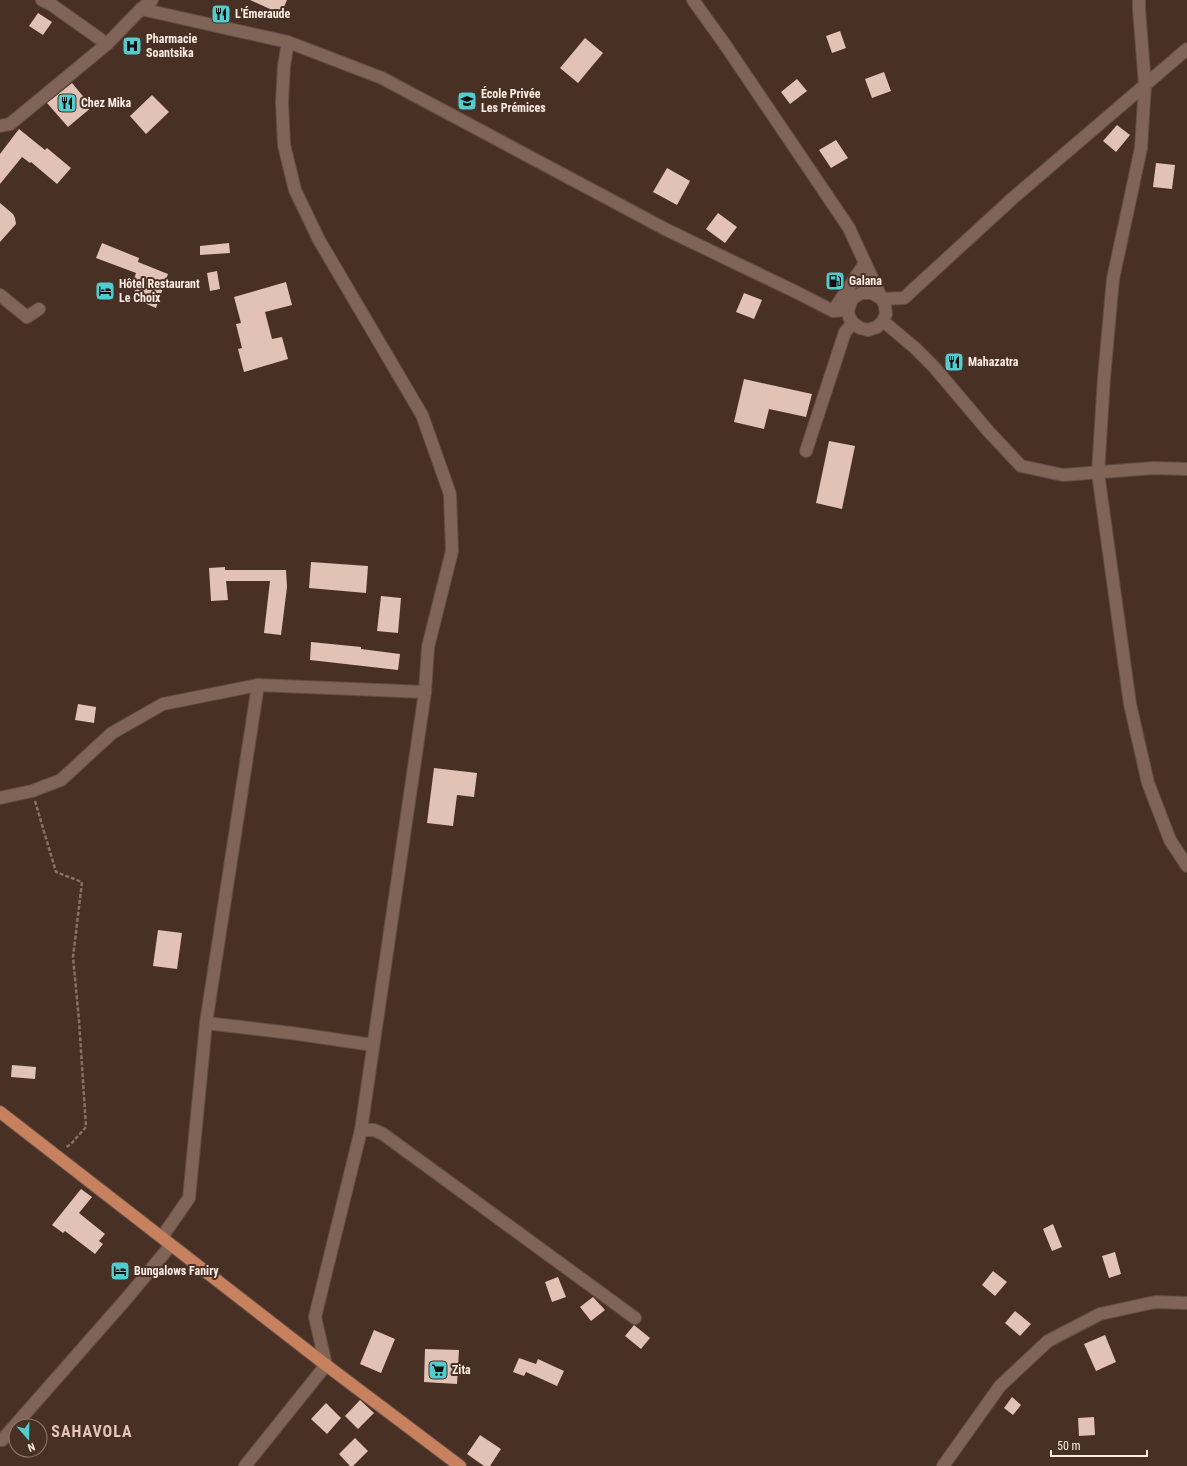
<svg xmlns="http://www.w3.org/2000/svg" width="1187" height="1466" viewBox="0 0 1187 1466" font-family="'Roboto Condensed',sans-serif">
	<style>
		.building { fill: #e1c2b4 }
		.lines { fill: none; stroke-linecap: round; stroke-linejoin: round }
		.minor-casing { stroke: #634e44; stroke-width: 14 }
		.major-casing { stroke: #634e44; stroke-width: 14 }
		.path { stroke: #867166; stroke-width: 2.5; stroke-dasharray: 4 2; stroke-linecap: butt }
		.minor { stroke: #7f6457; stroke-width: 12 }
		.major { stroke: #c7815e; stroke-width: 12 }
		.labels { text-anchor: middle; stroke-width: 4; stroke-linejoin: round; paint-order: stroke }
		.poi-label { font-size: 12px; font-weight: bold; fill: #fcece5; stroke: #483024; text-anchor: start }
		.district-label { font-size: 16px; font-weight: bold; letter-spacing: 1px; fill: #e5c6b8; stroke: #483024 }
	</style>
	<rect width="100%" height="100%" fill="#483024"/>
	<g class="building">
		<polygon points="250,0 287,0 281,14"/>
		<polygon points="38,13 52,22 43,35 29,26"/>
		<polygon points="840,31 846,48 832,53 826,36"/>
		<polygon points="585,38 603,53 578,83 560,68"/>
		<polygon points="884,72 891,91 872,98 865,79"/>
		<polygon points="797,79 807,91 790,104 781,92"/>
		<polygon points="72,83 92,107 68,127 47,103"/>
		<polygon points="152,95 169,112 146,134 130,116"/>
		<polygon points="1117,125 1130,135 1116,152 1103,141"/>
		<polygon points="19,129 45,150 47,148 71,168 57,184 31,162 30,163 22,157 0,184 0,154"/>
		<polygon points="836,140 848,158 831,168 819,150"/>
		<polygon points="1156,163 1175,165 1172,189 1153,187"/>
		<polygon points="667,168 690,181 677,205 653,192"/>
		<polygon points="0,203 13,214 15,218 16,224 0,242"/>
		<polygon points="718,213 737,227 725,243 706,229"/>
		<polygon points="102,243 139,258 138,262 168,274 156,308 132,298 139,281 134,279 136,273 96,258"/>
		<polygon points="229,243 230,253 200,255 200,246"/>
		<polygon points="217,271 220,289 210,291 207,273"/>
		<polygon points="286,282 292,305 265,312 272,339 282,337 288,359 244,372 238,349 242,348 236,324 241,323 234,297"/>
		<polygon points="744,293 762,300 754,319 736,312"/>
		<polygon points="744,379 812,394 806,417 769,409 764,429 734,422"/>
		<polygon points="829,441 855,446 842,509 816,503"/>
		<polygon points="311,562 368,566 366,593 309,588"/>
		<polygon points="225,567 225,570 286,570 287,587 281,635 264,633 270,581 226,581 228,600 211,601 209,568"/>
		<polygon points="381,596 401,598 398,633 377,631"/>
		<polygon points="311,642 361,647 361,649 400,654 398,670 310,660"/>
		<polygon points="78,704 96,707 94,723 75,720"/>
		<polygon points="434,768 477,773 474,797 457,795 453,826 427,823"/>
		<polygon points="158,930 182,933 177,969 153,966"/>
		<polygon points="12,1065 36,1067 35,1079 11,1077"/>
		<polygon points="81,1189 92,1197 79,1213 105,1234 99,1241 103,1244 95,1254 65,1231 63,1233 52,1225"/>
		<polygon points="1053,1224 1062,1247 1052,1251 1043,1229"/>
		<polygon points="1115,1252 1121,1274 1109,1278 1102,1256"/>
		<polygon points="993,1271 1007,1282 995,1296 982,1285"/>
		<polygon points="558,1277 566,1297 552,1302 545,1282"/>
		<polygon points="593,1297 605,1310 591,1321 580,1307"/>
		<polygon points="1015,1311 1031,1324 1020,1336 1005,1323"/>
		<polygon points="634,1325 650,1338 641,1349 625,1336"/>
		<polygon points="374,1330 395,1339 381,1373 360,1364"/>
		<polygon points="1105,1335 1116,1362 1096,1371 1084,1344"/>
		<polygon points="425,1349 459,1350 457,1384 424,1382"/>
		<polygon points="519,1358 536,1364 538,1359 564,1371 557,1386 526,1372 524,1376 513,1372"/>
		<polygon points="1012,1397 1021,1405 1013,1415 1004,1408"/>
		<polygon points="360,1400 374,1413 358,1429 345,1416"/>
		<polygon points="326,1403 341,1418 327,1434 311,1419"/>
		<polygon points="1094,1417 1095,1435 1079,1436 1078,1418"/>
		<polygon points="480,1435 501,1449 490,1466 484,1466 467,1454"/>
		<polygon points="355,1438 368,1451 353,1466 350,1466 339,1454"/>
	</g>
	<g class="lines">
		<g class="minor-casing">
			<g id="minor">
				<polyline points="42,0 52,5 107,44"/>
				<polyline points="693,0 726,46 849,228 865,263 882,299 885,306 886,314 883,321 877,327 868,330 860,328 853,323 849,317 848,310 852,299 861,293 872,293 882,299 904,298 1013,198 1187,49"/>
				<polyline points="1139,0 1139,9 1145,85 1141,148 1113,279 1104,378 1098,473 1130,704 1148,783 1170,840 1187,866"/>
				<polyline points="141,9 288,42 382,78 667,230 796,292 833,311 848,310"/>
				<polyline points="0,126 10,124 107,44 141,9 152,0"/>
				<polyline points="0,295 27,317 39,309"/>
				<polyline points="833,311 865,263"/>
				<polyline points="883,321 915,348 934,367 989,432 1021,466 1063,475 1154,468 1187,469"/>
				<polyline points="806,451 845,332 853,323"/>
				<polyline points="0,798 32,791 61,780 112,733 163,704 258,685"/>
				<polyline points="206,1023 291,1033 373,1045"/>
				<polyline points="361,1130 374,1130 383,1134 635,1318"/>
				<polyline points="162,1237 189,1198 206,1023 258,685 425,692"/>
				<polyline points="0,1440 2,1440 127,1298 171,1245"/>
				<polyline points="245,1466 326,1365 315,1317 361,1130 425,692 428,647 452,551 450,494 422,415 319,240 295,190 284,145 282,102 284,66 288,42"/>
				<polyline points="943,1466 1000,1386 1048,1341 1100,1314 1155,1302 1187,1303"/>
			</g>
		</g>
		<g class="major-casing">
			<polyline id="major" points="0,1112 326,1365 460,1466"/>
		</g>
		<polyline class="path" points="35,801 56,872 82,882 73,957 79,1020 86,1127 71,1144 65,1148"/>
		<use href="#minor" class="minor"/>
		<use href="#major" class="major"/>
	</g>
	<defs>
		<g id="restaurant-square" transform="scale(1)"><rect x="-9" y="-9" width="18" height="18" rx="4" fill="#52cdcf" stroke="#483024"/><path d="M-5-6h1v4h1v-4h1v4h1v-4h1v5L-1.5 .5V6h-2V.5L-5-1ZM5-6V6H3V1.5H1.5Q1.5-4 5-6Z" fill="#111"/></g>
		<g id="hospital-square" transform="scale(1)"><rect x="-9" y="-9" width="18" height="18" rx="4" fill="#52cdcf" stroke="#483024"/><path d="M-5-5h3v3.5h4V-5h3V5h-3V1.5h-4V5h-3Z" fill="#111"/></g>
		<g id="school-square" transform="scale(1)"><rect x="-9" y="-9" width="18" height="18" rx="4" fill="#52cdcf" stroke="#483024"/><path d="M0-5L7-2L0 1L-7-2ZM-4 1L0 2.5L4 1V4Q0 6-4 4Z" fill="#111"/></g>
		<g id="fuel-square" transform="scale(1)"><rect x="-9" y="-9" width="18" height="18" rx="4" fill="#52cdcf" stroke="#483024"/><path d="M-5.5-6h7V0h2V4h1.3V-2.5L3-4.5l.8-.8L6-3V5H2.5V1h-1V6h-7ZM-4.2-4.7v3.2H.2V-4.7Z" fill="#111"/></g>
		<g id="hotel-square" transform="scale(1)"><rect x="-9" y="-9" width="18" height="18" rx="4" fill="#52cdcf" stroke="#483024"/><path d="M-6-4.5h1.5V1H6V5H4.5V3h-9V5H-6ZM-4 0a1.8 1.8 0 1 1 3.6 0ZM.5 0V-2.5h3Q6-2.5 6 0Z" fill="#111"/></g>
		<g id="supermarket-square" transform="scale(1)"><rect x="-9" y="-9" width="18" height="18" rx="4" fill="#52cdcf" stroke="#483024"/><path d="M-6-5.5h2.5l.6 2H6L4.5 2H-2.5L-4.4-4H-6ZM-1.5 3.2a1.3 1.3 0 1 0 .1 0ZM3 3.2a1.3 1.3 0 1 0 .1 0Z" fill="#111"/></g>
	</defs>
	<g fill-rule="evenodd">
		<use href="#restaurant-square" x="221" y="14"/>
		<use href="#hospital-square" x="132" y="46"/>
		<use href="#school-square" x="467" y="101"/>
		<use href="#restaurant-square" x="67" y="103"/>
		<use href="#fuel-square" x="835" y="281"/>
		<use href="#hotel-square" x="105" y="291"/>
		<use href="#restaurant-square" x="954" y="362"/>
		<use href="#hotel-square" x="120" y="1271"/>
		<use href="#supermarket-square" x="438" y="1370"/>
	</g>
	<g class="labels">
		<g class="poi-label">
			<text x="235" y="18">L'Émeraude</text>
			<text x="146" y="43">Pharmacie<tspan x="146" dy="14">Soantsika</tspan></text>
			<text x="481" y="98">École Privée<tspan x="481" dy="14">Les Prémices</tspan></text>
			<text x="81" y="107">Chez Mika</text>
			<text x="849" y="285">Galana</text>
			<text x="119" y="288">Hôtel Restaurant<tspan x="119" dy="14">Le Choix</tspan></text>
			<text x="968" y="366">Mahazatra</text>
			<text x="134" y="1275">Bungalows Faniry</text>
			<text x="452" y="1374">Zita</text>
		</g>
		<g class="district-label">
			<text x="92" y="1437">SAHAVOLA</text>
		</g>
	</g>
	<g transform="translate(28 1438) rotate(160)"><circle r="19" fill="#483024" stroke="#907b71"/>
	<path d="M0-3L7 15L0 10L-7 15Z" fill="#52cdcf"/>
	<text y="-6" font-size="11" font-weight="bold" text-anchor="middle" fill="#fcece5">N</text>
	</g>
	<path d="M1051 1450v6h96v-6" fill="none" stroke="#fcece5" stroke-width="2"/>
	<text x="1057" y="1450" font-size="12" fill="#fcece5" stroke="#483024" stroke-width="3" paint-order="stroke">50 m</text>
</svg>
